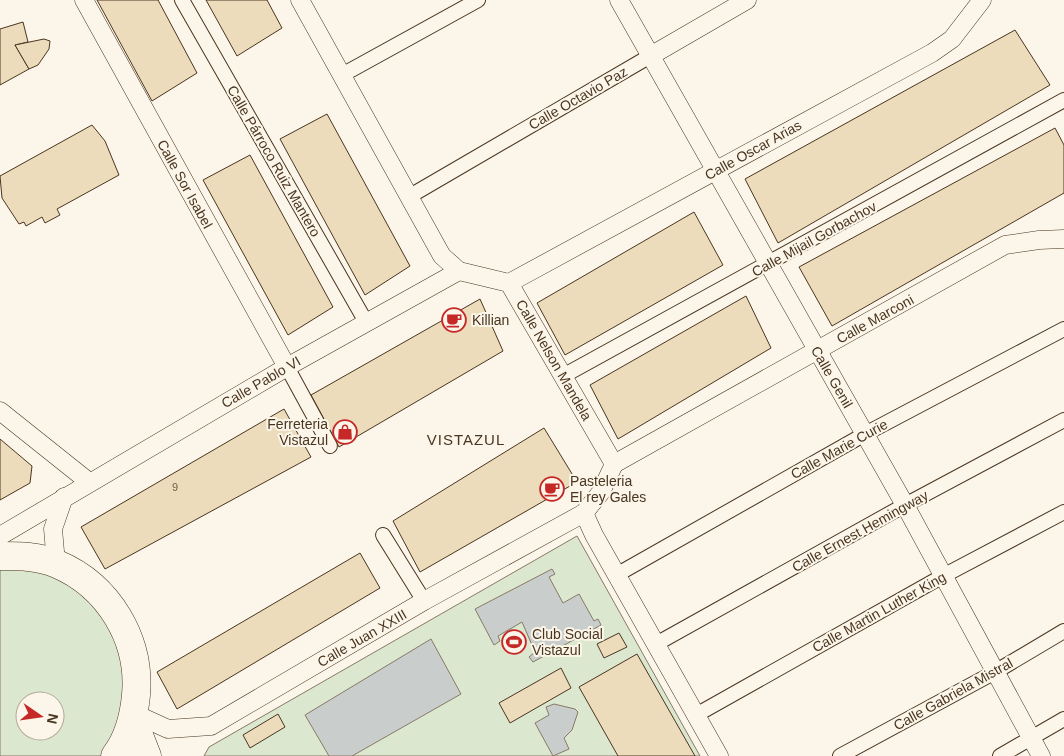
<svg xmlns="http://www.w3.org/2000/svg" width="1064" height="756" viewBox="0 0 1064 756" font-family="Helvetica,sans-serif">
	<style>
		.green { fill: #dce7d0; stroke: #887966; fill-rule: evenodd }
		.water { fill: #c9cecd; stroke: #887966 }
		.building { fill: #ecdcbc; stroke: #4a3520 }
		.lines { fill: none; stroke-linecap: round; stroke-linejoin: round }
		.pedestrian-casing { stroke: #4a3520; stroke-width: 16 }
		.minor-casing { stroke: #4a3520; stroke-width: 19 }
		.primary-casing { stroke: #4a3520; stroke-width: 29 }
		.pedestrian { stroke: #fbf6e9; stroke-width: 14 }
		.minor { stroke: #fbf6e9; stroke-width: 18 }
		.primary { stroke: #fbf6e9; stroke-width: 28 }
		.labels { text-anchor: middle; stroke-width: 4; stroke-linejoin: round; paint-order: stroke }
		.number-label { font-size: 11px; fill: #725f47 }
		.street-label { font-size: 14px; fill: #4a3520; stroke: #fbf6e9 }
		.poi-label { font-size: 14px; fill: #4a3520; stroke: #fbf6e9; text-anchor: start }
		.neighbourhood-label { font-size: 15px; letter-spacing: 1px; fill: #4a3520; stroke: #fbf6e9 }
	</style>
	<rect width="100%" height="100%" fill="#fbf6e9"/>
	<g class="green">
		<polygon points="577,536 700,756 204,756 209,747"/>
		<path d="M0,559L88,581L131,641L115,756H0ZM25,701H55V731H25Z"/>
	</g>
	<g class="water">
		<polygon points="552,569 555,574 549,577 563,603 579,594 594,621 598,619 601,625 533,662 529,657 535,652 522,622 498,636 500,641 494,645 475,609"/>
		<polygon points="431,639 461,694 352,756 329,756 305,715"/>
		<polygon points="554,704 575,709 578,712 572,730 564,738 569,749 553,756 535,723 549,715 546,707"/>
	</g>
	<g class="building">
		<polygon points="97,0 158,0 197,73 152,101"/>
		<polygon points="206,0 267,0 282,28 237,56"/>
		<polygon points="23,22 28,42 15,45 29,69 0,85 0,29"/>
		<polygon points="1015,30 1050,85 778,243 745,179"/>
		<polygon points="44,39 50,41 49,49 38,65 29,69 15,45"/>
		<polygon points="327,114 410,266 365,295 280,139"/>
		<polygon points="92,125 105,141 119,175 57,209 60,215 45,223 42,217 26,226 24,222 19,224 2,198 0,176"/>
		<polygon points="1055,128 1064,145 1064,193 832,326 799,267"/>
		<polygon points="250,155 333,307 288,335 203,180"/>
		<polygon points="694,212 723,265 565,355 537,303"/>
		<polygon points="746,296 771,348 618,439 590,385"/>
		<polygon points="480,299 503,351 339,447 311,395"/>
		<polygon points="284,409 311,457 105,569 81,527"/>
		<polygon points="544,428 577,482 420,572 393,521"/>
		<polygon points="0,439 32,466 30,483 0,500"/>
		<polygon points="360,553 380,588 177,709 157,672"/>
		<polygon points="619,633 627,647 604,658 597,644"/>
		<polygon points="637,654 695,756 618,756 579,687"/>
		<polygon points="561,668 571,688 510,723 499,703"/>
		<polygon points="278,714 285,727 250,748 243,735"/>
	</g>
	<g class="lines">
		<g class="pedestrian-casing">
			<g id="pedestrian">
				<polyline points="182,0 366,322"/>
				<polyline points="342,75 478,0"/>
				<polyline points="410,196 652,55"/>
				<polyline points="287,367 330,446"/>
				<polyline points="563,376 1064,100"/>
				<polyline points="383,535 424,601"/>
				<polyline points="618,574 865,434 1064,329"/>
				<polyline points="656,644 905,505 1064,420"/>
				<polyline points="696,715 943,576 1064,512"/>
				<polyline points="840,756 995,672 1064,631"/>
				<polyline points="1000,756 1064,719"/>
			</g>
		</g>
		<g class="minor-casing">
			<g id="minor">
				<polyline points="84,0 287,367"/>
				<polyline points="619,0 905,505 1041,756"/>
				<polyline points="652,55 747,0"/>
				<polyline points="509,283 932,53 952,39 982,0"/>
				<polyline points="0,411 89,482"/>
				<polyline points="614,464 1005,245 1039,240 1064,239"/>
				<polyline points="584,513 594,535 719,756"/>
				<polyline points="0,536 287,367 459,271"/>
				<polyline points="56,563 53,529 64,497"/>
				<polyline points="135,714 168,729 211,726 424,601 584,513 601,492 614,464 509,283 459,271 442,256 300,0"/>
			</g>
		</g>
		<g class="primary-casing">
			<g id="primary">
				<path d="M0,556C19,556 39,556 57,564C109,586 141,640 136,695C134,717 128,739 115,756"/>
				<polyline points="133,720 147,756"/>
			</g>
		</g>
		<use href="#pedestrian" class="pedestrian"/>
		<use href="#minor" class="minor"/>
		<use href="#primary" class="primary"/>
	</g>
	<defs>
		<g id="cafe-ring" transform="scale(1.25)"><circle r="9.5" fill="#fbf6e9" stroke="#c62828" stroke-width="1.5"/><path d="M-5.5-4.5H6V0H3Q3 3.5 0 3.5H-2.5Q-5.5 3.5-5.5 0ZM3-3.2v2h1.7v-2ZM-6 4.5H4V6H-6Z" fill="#c62828"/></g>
		<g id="shop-ring" transform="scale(1.25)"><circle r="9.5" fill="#fbf6e9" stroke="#c62828" stroke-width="1.5"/><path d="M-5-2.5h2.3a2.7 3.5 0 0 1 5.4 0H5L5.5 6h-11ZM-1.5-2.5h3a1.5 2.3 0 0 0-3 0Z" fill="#c62828"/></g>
		<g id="stadium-ring" transform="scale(1.25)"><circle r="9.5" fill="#fbf6e9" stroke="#c62828" stroke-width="1.5"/><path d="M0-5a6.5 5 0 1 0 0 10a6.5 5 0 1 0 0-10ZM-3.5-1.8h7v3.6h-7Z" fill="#c62828"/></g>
	</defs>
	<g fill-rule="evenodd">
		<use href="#cafe-ring" x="454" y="320"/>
		<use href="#shop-ring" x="345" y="432"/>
		<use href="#cafe-ring" x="552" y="489"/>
		<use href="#stadium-ring" x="514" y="642"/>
	</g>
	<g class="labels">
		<g class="number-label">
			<text x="175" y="491">9</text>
		</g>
		<g class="street-label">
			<text transform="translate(578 98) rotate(-30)" y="5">Calle Octavio Paz</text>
			<text transform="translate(753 150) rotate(-29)" y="5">Calle Oscar Arias</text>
			<text transform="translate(274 161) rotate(60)" y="5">Calle Párroco Ruiz Mantero</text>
			<text transform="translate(185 184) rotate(61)" y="5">Calle Sor Isabel</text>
			<text transform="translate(814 239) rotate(-29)" y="5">Calle Mijail Gorbachov</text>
			<text transform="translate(875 319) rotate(-29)" y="5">Calle Marconi</text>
			<text transform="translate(554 360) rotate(60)" y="5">Calle Nelson Mandela</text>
			<text transform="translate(832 377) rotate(60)" y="5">Calle Genil</text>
			<text transform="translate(261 382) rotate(-30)" y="5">Calle Pablo VI</text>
			<text transform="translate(839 449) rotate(-29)" y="5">Calle Marie Curie</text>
			<text transform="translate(860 531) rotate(-29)" y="5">Calle Ernest Hemingway</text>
			<text transform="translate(879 612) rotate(-29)" y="5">Calle Martin Luther King</text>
			<text transform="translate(362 638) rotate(-30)" y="5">Calle Juan XXIII</text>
			<text transform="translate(953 694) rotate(-29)" y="5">Calle Gabriela Mistral</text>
		</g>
		<g class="poi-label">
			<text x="472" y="325">Killian</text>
			<text x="328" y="429" text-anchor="end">Ferreteria<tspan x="328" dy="16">Vistazul</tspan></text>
			<text x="570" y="486">Pasteleria<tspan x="570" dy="16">El rey Gales</tspan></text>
			<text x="532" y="639">Club Social<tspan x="532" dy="16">Vistazul</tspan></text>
		</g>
		<g class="neighbourhood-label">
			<text x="466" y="445">VISTAZUL</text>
		</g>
	</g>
	<g transform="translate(40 716) rotate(103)"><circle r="24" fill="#fbf6e9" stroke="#b4a999"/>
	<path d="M0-4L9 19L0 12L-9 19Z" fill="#c62828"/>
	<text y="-8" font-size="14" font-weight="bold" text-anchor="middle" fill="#4a3520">N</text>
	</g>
</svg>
